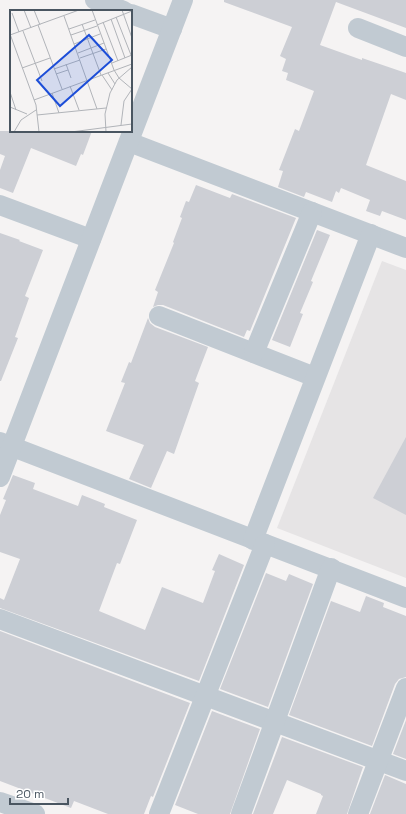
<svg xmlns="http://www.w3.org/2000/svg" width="406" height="814" viewBox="0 0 406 814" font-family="'Space Grotesk',sans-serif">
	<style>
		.education { fill: #e6e4e5 }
		.building { fill: #cdcfd5 }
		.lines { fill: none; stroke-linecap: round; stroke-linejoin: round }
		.street { stroke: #c1cad2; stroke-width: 20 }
		.inset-road { fill: none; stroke: #b1b4b9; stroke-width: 1 }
		.view { fill: #1d4ed8; fill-opacity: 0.15; stroke: #1d4ed8; stroke-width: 2 }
		.inset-edge { fill: none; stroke: #4a5661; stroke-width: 2 }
	</style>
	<rect width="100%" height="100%" fill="#f5f3f3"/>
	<polygon class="education" points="382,261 406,270 406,578 277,528"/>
	<g class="building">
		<polygon points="224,0 406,0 406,28 336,2 320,45 362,60 362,58 406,73 406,100 391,94 366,165 406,181 406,220 382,211 380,216 366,211 370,200 341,188 339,193 336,191 332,202 306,192 304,197 278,187 283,171 279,170 295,129 299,131 314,91 286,80 288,73 282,71 286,59 280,56 292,27 224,2"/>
		<polygon points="0,131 92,131 83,155 81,154 76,166 31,148 13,193 0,188 0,170 5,156 0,154"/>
		<polygon points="196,185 230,198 232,194 296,218 250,331 247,330 244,337 163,305 158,305 153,307 158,292 155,290 174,243 173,242 182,218 180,217 186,201 189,202"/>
		<polygon points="317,230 330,235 311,281 313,282 300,313 303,314 290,347 272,340"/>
		<polygon points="0,233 20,240 19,241 43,250 25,296 29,298 15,337 18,338 1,381 0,381"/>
		<polygon points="148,318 150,323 155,327 208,347 195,381 199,383 174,454 167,451 151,488 129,479 144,445 106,431 125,383 121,382 129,362 131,363"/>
		<polygon points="406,437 406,515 373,498"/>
		<polygon points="13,475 35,483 33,489 78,506 82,495 105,504 104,507 137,520 120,564 117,563 99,611 145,630 162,587 203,603 215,571 212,570 219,554 244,565 199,681 0,608 0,598 4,600 20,559 0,552 0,515 6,500 3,499"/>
		<polygon points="266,573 286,581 289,574 313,584 268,707 220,689"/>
		<polygon points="366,596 384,603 383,607 406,616 406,677 399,679 395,684 372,746 289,715 331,601 360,612"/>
		<polygon points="0,631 190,703 153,797 151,796 144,814 108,814 74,801 71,808 0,781"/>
		<polygon points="212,711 260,729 230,814 198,814 175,805"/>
		<polygon points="406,720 406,759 393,754"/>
		<polygon points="282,737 363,767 347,814 316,814 323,796 321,795 321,794 287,780 273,814 253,814"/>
		<polygon points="385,775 406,784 406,814 370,814"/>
	</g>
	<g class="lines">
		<g class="street">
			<polyline points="95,0 124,11"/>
			<polyline points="131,14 172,29"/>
			<polyline points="358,28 406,47"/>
			<polyline points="129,142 406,248"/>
			<polyline points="0,205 91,239"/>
			<polyline points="159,316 315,377"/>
			<polyline points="254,353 312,212"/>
			<polyline points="0,442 406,598"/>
			<polyline points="0,477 183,0"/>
			<polyline points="253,540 371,234"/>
			<polyline points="0,619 406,771"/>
			<polyline points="0,802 35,814"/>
			<polyline points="159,814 265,544"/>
			<polyline points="241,814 331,568"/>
			<polyline points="358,814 406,688"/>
		</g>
	</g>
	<g transform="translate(10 10)">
		<rect width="122" height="122" fill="#f5f3f3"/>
		<path class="inset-road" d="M14,0L21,18M24,0L30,15M82,0L104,60L109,68L122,79M112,0L122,28M2,3L9,22M54,6L87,99M106,7L121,45M101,9L115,48M93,12L108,51M72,14L91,65M28,15L52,79M87,15L122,1M59,19L85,10M13,21L32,71M0,24L26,95L29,122M0,25L69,0M61,25L87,16M64,34L90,24M68,43L94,33M70,48L96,39M102,53L122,45M56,54L61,68M12,58L40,48M44,59L70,50M98,63L105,74M46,64L58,60M92,65L102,80M60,76L69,100M0,82L6,100M42,83L49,103M24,90L122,54M0,97L17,104M27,105L96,98M111,115L114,91L122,79M4,122L11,110L26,100M61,122L122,114M96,122L95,104L100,83L107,70L122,57"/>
		<path class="view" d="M79,25L102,50L50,96L27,70Z"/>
		<rect width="122" height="122" class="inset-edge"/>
	</g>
	<path d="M10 798v6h58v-6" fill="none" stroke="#4a5661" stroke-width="2"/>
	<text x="16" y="798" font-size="12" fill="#4a5661" stroke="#ffffff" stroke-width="3" paint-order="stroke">20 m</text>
</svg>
